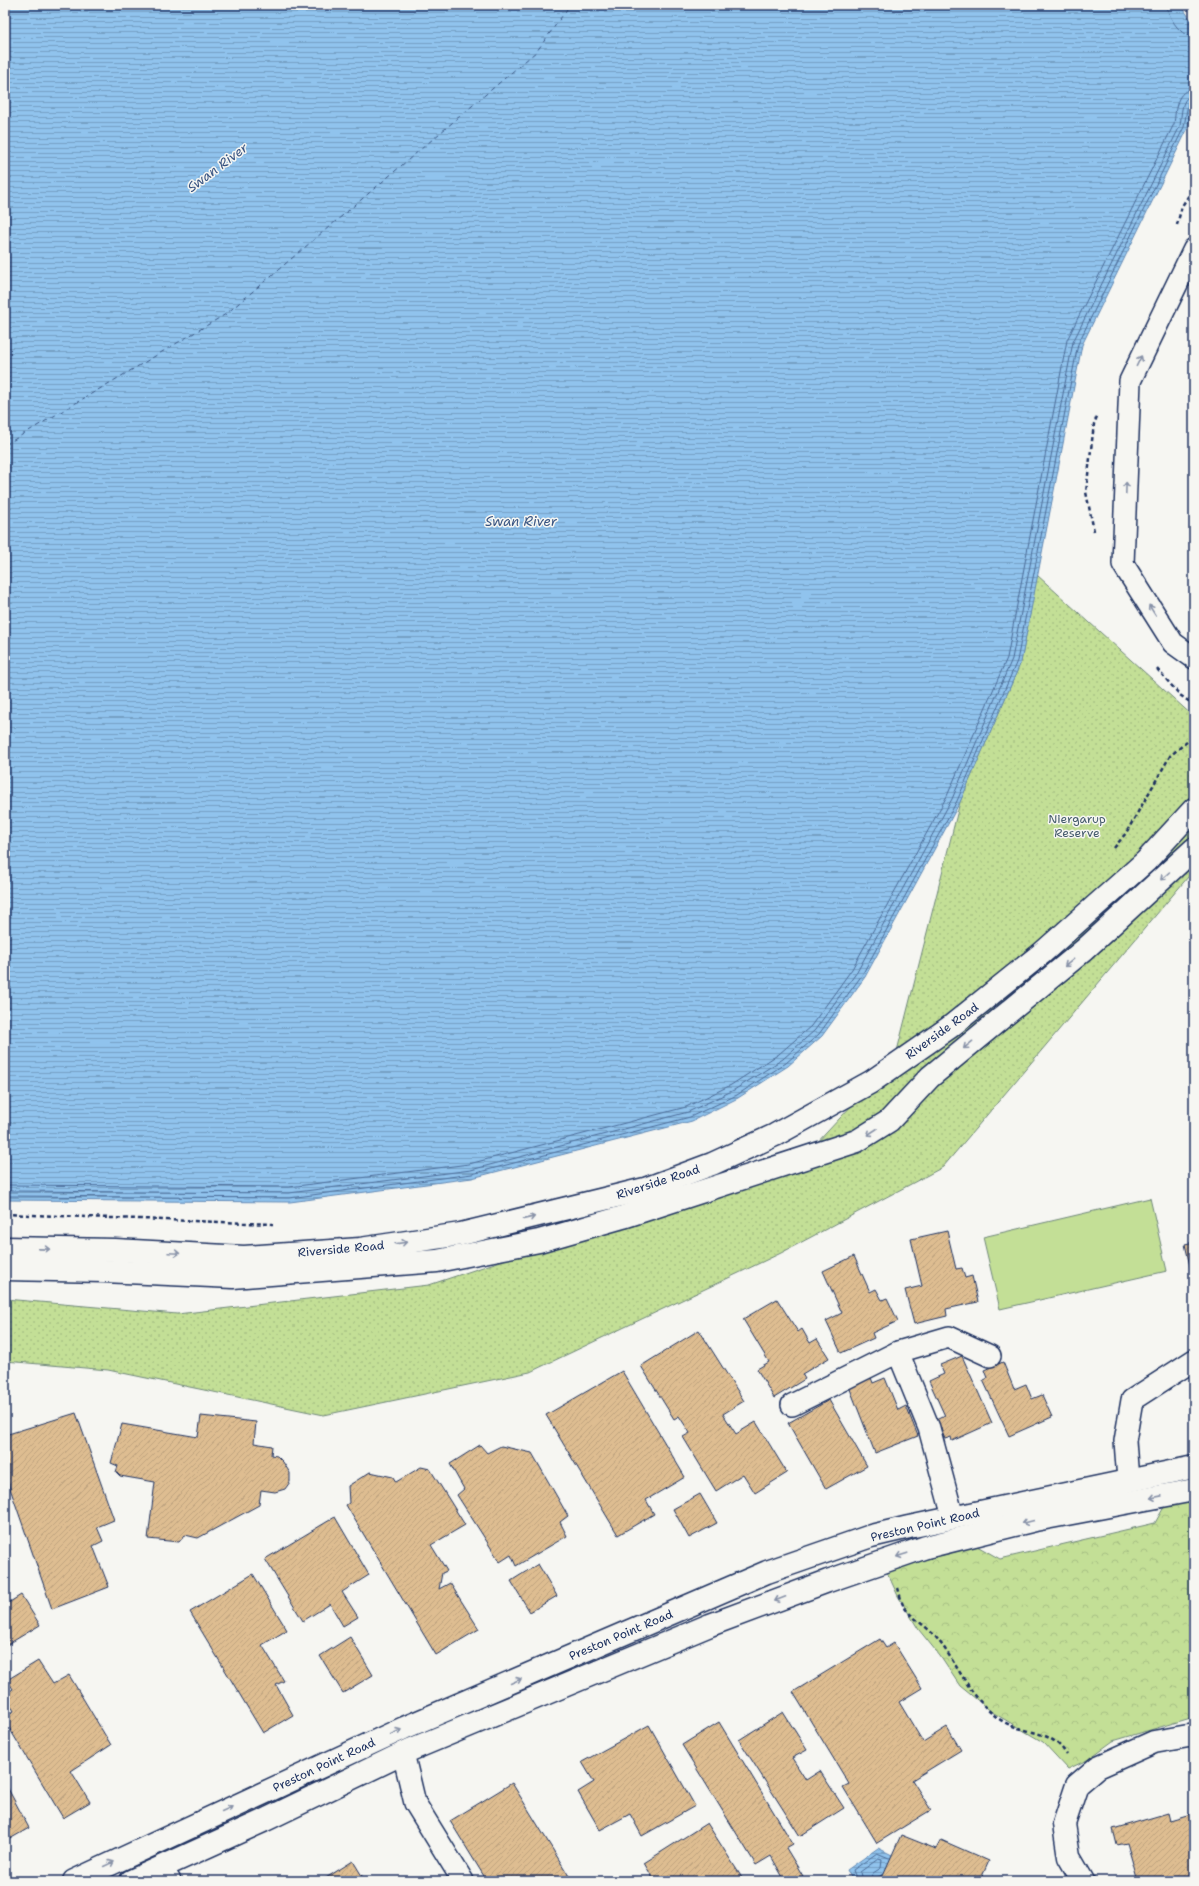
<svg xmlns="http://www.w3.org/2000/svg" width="1199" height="1886" viewBox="0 0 1199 1886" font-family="'Shantell Sans',sans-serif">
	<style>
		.forest { fill: url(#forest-crowns); stroke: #6f877a }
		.park { fill: url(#park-dots); stroke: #6f877a }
		.pitch { fill: #c3df96; stroke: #6f877a }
		.water { fill: url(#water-rules); stroke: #6188b4 }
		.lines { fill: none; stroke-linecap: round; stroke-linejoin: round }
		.shore { stroke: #4a6a97; stroke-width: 1 }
		.ferry { stroke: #385482; stroke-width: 1; stroke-dasharray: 5 4; stroke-linecap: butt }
		.building { fill: url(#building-hatch); stroke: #1b2f5e }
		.lane-casing { stroke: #1b2f5e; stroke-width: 24 }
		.street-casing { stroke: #1b2f5e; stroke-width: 25 }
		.secondary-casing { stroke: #1b2f5e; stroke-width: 25 }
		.path { stroke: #1b2f5e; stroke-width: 2.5; stroke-dasharray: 4 3; stroke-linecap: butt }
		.lane { stroke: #f6f6f2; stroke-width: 21 }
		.street { stroke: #f6f6f2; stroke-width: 22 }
		.secondary { stroke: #f6f6f2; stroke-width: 22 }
		.oneway { stroke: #8892a8 }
		.labels { text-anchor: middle; stroke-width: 3; stroke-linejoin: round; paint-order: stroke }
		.park-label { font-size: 12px; fill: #455b6c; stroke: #f6f6f2 }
		.street-label { font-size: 12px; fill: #1b2f5e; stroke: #f6f6f2 }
		.water-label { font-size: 13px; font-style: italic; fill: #385482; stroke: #f6f6f2 }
	</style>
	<defs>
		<pattern id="forest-crowns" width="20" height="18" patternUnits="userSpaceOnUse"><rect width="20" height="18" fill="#c3df96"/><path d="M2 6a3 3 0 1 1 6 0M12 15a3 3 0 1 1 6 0" fill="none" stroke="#a7c084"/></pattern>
		<pattern id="park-dots" width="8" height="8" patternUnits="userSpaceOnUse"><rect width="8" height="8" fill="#c3df96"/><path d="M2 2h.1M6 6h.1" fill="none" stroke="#a7c084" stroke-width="1.8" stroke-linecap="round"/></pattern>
		<pattern id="water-rules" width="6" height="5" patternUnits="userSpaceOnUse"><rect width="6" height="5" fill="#90c3ed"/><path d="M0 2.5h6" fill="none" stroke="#759fc3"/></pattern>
		<pattern id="building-hatch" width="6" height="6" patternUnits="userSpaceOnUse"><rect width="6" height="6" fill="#debd91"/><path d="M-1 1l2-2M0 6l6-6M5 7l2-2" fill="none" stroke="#bea37f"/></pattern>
	</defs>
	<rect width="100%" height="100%" fill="#f6f6f2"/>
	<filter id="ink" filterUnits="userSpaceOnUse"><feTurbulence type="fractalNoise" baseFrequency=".025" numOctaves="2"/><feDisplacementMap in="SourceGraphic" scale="8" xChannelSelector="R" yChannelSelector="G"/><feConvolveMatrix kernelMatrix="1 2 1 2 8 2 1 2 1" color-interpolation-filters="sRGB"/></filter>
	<g filter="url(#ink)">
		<polygon class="forest" points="1194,1499 1194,1717 1113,1741 1087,1760 1068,1769 1043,1742 992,1712 960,1686 940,1656 919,1630 898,1596 886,1570 977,1546 1000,1559 1155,1523 1164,1507"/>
		<polygon class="park" points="1037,575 1194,717 1194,870 943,1167 781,1253 530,1372 324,1415 108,1370 5,1361 5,1299 177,1314 429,1285 800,1161 895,1059 960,802 1021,662"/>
		<polygon class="pitch" points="1150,1198 1167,1271 1000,1309 983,1237"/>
		<g class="water">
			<polygon points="5,5 1181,5 1194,25 1194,92 1188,128 1082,345 1021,662 960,802 865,977 822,1036 788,1066 738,1098 692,1121 472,1178 290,1202 5,1200"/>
			<polygon points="878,1848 896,1857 888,1875 876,1881 853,1881 847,1870"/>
		</g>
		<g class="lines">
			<g class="shore">
				<path d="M1167,5C1168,18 1181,37 1194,37"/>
				<path d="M5,1185L289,1187L469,1164L686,1107L731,1085L779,1054L811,1026L852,969L947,796L1007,658L1067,340L1174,124C1176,110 1175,90 1194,89"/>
				<path d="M5,1191L289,1193L471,1170L688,1112L734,1090L783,1059L815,1030L857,972L952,799L1012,659L1073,342L1180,126C1182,115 1180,96 1194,95"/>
				<polyline points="5,1196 289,1198 472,1174 690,1117 737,1095 786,1063 819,1034 862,975 957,801 1017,661 1078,344 1184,127 1188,103 1194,100"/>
				<polyline points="857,1881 853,1870 877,1853 889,1858"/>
				<polyline points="862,1881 860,1872 878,1859 882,1860 881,1868 873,1873 870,1879"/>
			</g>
			<polyline class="ferry" points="5,445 226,314 537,51 570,5"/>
		</g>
		<g class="building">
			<polygon points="947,1231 956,1269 962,1268 965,1278 972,1276 978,1302 946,1309 947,1316 914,1324 905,1290 922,1286 911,1239"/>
			<polygon points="1194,1242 1194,1284 1185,1244"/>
			<polygon points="854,1256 870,1292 876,1289 882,1300 887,1298 898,1321 872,1333 874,1338 841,1353 826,1321 842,1313 823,1271"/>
			<polygon points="777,1299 798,1332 802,1329 810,1343 817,1339 829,1358 802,1374 805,1379 774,1398 757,1369 769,1362 743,1319"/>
			<polygon points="699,1330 744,1401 723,1414 736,1434 756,1422 787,1473 755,1493 743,1474 716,1491 683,1437 690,1433 679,1416 674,1419 641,1366"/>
			<polygon points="962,1356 992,1423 952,1441 951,1437 945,1439 937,1420 945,1416 929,1381 944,1374 940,1365"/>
			<polygon points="1003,1362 1014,1389 1026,1384 1032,1399 1042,1395 1052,1417 1009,1436 983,1380 987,1378 984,1370"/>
			<polygon points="622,1371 685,1477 646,1500 654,1514 618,1535 546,1415"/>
			<polygon points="870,1375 873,1383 885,1378 898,1410 906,1406 918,1436 875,1453 848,1384"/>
			<polygon points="829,1400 867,1466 826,1489 788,1423"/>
			<polygon points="76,1413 114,1520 97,1527 103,1541 93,1546 109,1587 52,1609 5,1474 5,1435"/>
			<polygon points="201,1416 256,1422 254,1443 272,1446 271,1455 277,1456 283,1462 290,1473 290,1482 285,1489 275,1492 261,1490 259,1505 198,1538 185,1535 179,1542 148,1539 155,1482 120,1476 116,1472 118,1466 111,1463 122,1424 198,1437"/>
			<polygon points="480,1445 487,1453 501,1446 532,1453 568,1516 560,1522 567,1536 516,1566 511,1555 500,1562 457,1495 464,1489 450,1464"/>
			<polygon points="421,1467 430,1469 465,1525 431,1545 447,1571 442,1573 439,1589 450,1583 479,1629 436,1655 346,1505 349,1503 348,1486 370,1472 393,1477 396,1482"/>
			<polygon points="700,1494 717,1523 689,1538 673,1509"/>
			<polygon points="335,1517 369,1575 342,1592 358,1617 343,1626 330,1604 303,1621 265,1559"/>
			<polygon points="538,1564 557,1596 530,1612 511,1581"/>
			<polygon points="253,1574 287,1630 262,1645 284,1681 276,1685 293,1715 263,1733 190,1612"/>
			<polygon points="21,1595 40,1625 5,1646 5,1605"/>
			<polygon points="350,1637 373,1675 343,1693 320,1656"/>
			<polygon points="880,1639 886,1648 894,1643 922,1688 899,1702 923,1742 947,1727 961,1750 912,1780 931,1810 877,1843 843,1787 849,1784 793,1692"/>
			<polygon points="38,1661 53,1684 69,1675 111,1745 71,1771 90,1802 63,1818 5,1721 5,1716 14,1711 5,1697 5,1694 13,1689 7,1680"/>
			<polygon points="783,1712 807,1750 792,1758 806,1780 820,1771 844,1808 800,1836 739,1740"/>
			<polygon points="719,1722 793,1844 786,1848 803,1876 796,1881 785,1881 771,1856 756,1865 682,1745"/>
			<polygon points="649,1725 695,1806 642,1836 630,1814 600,1830 578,1792 594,1782 582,1762"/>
			<polygon points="5,1783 29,1828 8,1840 5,1834"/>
			<polygon points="512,1783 572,1881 487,1881 450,1821"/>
			<polygon points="1168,1813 1170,1821 1194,1814 1194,1881 1127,1881 1137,1878 1127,1843 1117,1845 1113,1829"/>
			<polygon points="707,1823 744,1881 652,1881 654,1880 644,1863"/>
			<polygon points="901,1835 936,1849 941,1840 989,1861 980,1881 869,1881 883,1875"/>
			<polygon points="353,1861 365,1881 321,1881"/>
		</g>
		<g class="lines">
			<g class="lane-casing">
				<g id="lane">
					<polyline points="1194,249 1130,381 1123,564 1173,643 1194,658"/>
					<polyline points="898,1352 949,1337 990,1356"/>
					<polyline points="792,1405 898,1352 929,1428 953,1517"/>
					<polyline points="1128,1480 1125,1441 1132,1400 1194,1360"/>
					<polyline points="403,1753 415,1803 463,1881"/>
					<polyline points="161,1867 170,1881"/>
				</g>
			</g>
			<g class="street-casing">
				<polyline id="street" points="1083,1881 1069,1857 1064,1824 1077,1785 1098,1767 1154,1742 1194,1735"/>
			</g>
			<g class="secondary-casing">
				<g id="secondary">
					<polyline points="5,1248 115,1250 244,1257 360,1249 461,1234 645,1189 712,1164 775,1135 871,1082 950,1027 1041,954 1146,861 1194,809"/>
					<polyline points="5,1269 104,1271 233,1277 437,1261 539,1241 623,1217 857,1141 889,1121 930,1077 1084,950 1194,849"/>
					<polyline points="74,1881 404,1728 767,1572 871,1536 909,1527 1194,1467"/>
					<polyline points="131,1881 263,1821 410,1750 710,1625 828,1581 926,1547 1035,1520 1194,1490"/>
				</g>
			</g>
			<g class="path">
				<polyline points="1177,225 1182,206 1194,187"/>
				<polyline points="1094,531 1086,492 1094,424 1098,414"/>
				<polyline points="1157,669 1180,695 1194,705"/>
				<polyline points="1114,848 1126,833 1170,756 1194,736"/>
				<polyline points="5,1214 273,1224"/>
				<path d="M898,1588C900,1594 901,1603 905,1608C911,1617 926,1626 934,1635C958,1662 971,1703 1004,1722C1028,1735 1051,1729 1067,1755"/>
			</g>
			<use href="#lane" class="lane"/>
			<use href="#street" class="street"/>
			<use href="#secondary" class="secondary"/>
		</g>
		<defs><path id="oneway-shaft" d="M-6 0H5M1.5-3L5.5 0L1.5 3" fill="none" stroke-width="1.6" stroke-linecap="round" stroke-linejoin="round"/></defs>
		<g class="oneway">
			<use href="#oneway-shaft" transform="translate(1139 361) rotate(-64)"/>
			<use href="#oneway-shaft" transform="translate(1126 488) rotate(-88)"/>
			<use href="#oneway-shaft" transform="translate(1152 610) rotate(-122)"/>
			<use href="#oneway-shaft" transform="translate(1165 876) rotate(138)"/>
			<use href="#oneway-shaft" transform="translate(1069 963) rotate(141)"/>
			<use href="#oneway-shaft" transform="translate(968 1045) rotate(141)"/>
			<use href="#oneway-shaft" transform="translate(872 1132) rotate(147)"/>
			<use href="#oneway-shaft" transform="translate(529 1218) rotate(-13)"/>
			<use href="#oneway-shaft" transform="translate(401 1243) rotate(-8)"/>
			<use href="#oneway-shaft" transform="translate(44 1249) rotate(1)"/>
			<use href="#oneway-shaft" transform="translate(174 1253) rotate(3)"/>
			<use href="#oneway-shaft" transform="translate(1156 1497) rotate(169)"/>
			<use href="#oneway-shaft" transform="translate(1028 1522) rotate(166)"/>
			<use href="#oneway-shaft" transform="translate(902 1555) rotate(162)"/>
			<use href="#oneway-shaft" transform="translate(780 1599) rotate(159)"/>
			<use href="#oneway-shaft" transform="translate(516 1681) rotate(-24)"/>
			<use href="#oneway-shaft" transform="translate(396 1732) rotate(-25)"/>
			<use href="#oneway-shaft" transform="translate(227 1809) rotate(-25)"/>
			<use href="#oneway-shaft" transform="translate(109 1864) rotate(-25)"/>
		</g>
	</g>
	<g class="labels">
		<g class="park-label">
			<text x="1077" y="823">Niergarup<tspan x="1077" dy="14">Reserve</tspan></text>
		</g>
		<g class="street-label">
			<text transform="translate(942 1031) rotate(-36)" y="4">Riverside Road</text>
			<text transform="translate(658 1182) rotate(-18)" y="4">Riverside Road</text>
			<text transform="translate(341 1249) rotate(-5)" y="4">Riverside Road</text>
			<text transform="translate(925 1525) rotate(-13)" y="4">Preston Point Road</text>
			<text transform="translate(621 1635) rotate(-23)" y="4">Preston Point Road</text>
			<text transform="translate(324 1765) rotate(-25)" y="4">Preston Point Road</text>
		</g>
		<g class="water-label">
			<text transform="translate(217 167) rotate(-37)" y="5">Swan River</text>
			<text x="521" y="526">Swan River</text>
		</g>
	</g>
	<rect width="1199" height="1886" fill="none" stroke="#f6f6f2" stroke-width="20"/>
	<rect x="10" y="10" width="1179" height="1866" fill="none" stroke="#1b2f5e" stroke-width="1.5" filter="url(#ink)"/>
</svg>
